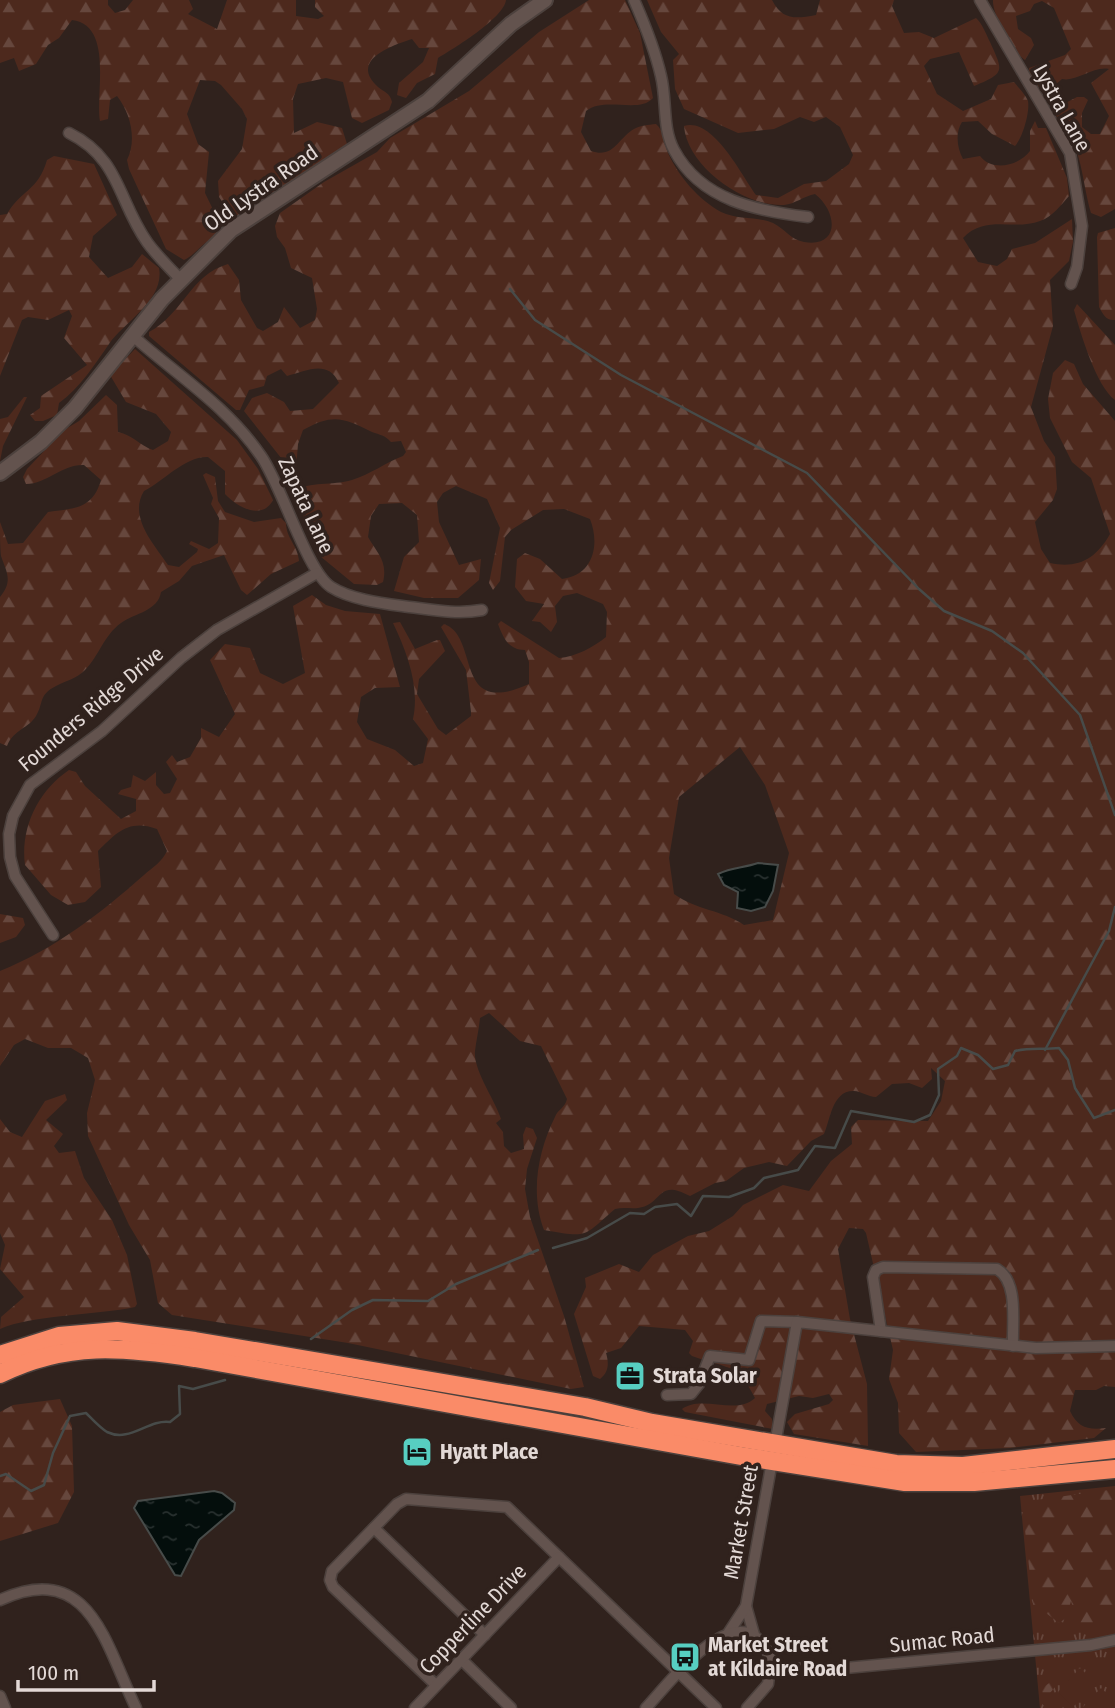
<svg xmlns="http://www.w3.org/2000/svg" width="1115" height="1708" viewBox="0 0 1115 1708" font-family="'Fira Sans Condensed',sans-serif">
	<style>
		.grass { fill: url(#grass-tufts) }
		.forest { fill: url(#forest-firs); fill-rule: evenodd }
		.garden { fill: #4d291d }
		.water { fill: url(#water-ripples); stroke: #474b49; stroke-width: 2 }
		.lines { fill: none; stroke-linecap: round; stroke-linejoin: round }
		.stream { stroke: #474b49; stroke-width: 2.5 }
		.street-casing { stroke: #4c413d; stroke-width: 13 }
		.secondary-casing { stroke: #4c413d; stroke-width: 18 }
		.highway-casing { stroke: #4c413d; stroke-width: 21 }
		.street { stroke: #63534e; stroke-width: 10 }
		.secondary { stroke: #63534e; stroke-width: 14 }
		.highway { stroke: #fa8b68; stroke-width: 18 }
		.labels { text-anchor: middle; stroke-width: 7; stroke-linejoin: round; paint-order: stroke }
		.street-label { font-size: 21px; fill: #e3d9d6; stroke: #30221d }
		.poi-label { font-size: 21px; font-weight: bold; fill: #e3d9d6; stroke: #30221d; text-anchor: start }
	</style>
	<defs>
		<pattern id="grass-tufts" width="24" height="20" patternUnits="userSpaceOnUse" patternTransform="scale(1.75)"><rect width="24" height="20" fill="#4d291d"/><path d="M3 7l-1-3M5 7V3M7 7l1-3M15 17l-1-3M17 17v-4M19 17l1-3" fill="none" stroke="#66473d"/></pattern>
		<pattern id="forest-firs" width="22" height="20" patternUnits="userSpaceOnUse" patternTransform="scale(1.75)"><rect width="22" height="20" fill="#4d291d"/><path d="M5 1l3.5 6h-7zM16 11l3.5 6h-7z" fill="#66473d"/></pattern>
		<pattern id="water-ripples" width="26" height="14" patternUnits="userSpaceOnUse" patternTransform="scale(1.75)"><rect width="26" height="14" fill="#040e0c"/><path d="M2 4q2-2 4 0t4 0M15 11q2-2 4 0t4 0" fill="none" stroke="#28302f"/></pattern>
	</defs>
	<rect width="100%" height="100%" fill="#30221d"/>
	<polygon class="grass" points="1115,1486 1115,1708 1040,1708 1020,1496"/>
	<g class="forest">
		<path d="M0,0H108V5L115,13L125,10L133,0H189L193,9L188,14L217,29L227,0H296V16L318,19L324,16L315,7V0H506C504,18 453,49 438,58L435,74L417,83L406,98L397,95L399,83L423,62L429,48H419L412,39C390,46 349,61 378,87C384,92 390,93 392,102L389,110L362,123L352,118L343,82L326,78L298,84L293,99L294,133L317,122L342,128L347,144L234,219L219,197L218,181L242,149L247,119L242,109L221,85L215,81L200,80L187,114L198,144L209,152L205,193L221,226L218,236C201,242 196,255 184,260L166,249L129,169L127,160C137,140 131,114 117,96L110,100L108,119L100,121C95,95 114,25 72,20L59,38L48,45L36,64L19,71L14,58L0,63Z"/>
		<path d="M589,0H625L640,33L653,98C639,114 605,96 586,111L581,132L591,151C614,159 618,138 634,129C641,125 648,125 656,124C664,131 664,143 668,153C679,177 698,199 721,212C737,220 756,216 773,223C785,229 791,240 804,242C840,248 838,212 815,194C804,196 795,204 784,205C745,207 687,167 684,126C713,117 742,176 756,195L778,198L804,184L826,181L849,164L853,155L840,127L826,117L814,122L800,117L774,129L738,133L684,109L675,89L673,60L679,54L661,32L647,0H772C782,20 795,19 816,15L820,0H894L892,6L904,33L919,32L934,38L976,18C982,23 986,34 990,42C1003,71 1006,73 974,86L959,52L930,59L924,66L937,94L963,111L991,99L998,85L1014,82C1018,87 1026,95 1028,101C1030,113 1022,139 1015,146L992,134L978,121L962,122C955,133 957,148 963,159L980,156C992,172 1019,166 1030,151V131L1035,121L1038,128H1046L1067,178L1069,196C1061,205 1052,217 1040,221C1015,231 985,214 963,238L978,262L997,266L1007,259L1012,249L1035,243L1072,219L1073,242L1069,261L1050,280L1053,326L1031,407L1044,441L1055,457L1057,489L1053,500L1035,522L1041,549L1050,563C1078,569 1096,559 1110,534L1091,478L1072,462L1050,418L1048,399L1053,373L1065,360L1074,364L1083,384L1115,421V1387L1104,1386L1096,1390H1075L1070,1411C1078,1428 1088,1430 1106,1428L1094,1438L1010,1448L916,1452L899,1433L898,1403L889,1379L893,1350L866,1233L863,1229L849,1228L838,1249L850,1319L867,1384L868,1446L794,1434L787,1422L795,1414L829,1404L833,1400L829,1394L813,1398L799,1396L767,1404L765,1411L772,1419L773,1429L685,1412L682,1409C702,1394 736,1416 755,1398C737,1362 724,1368 692,1356L689,1353L693,1341L685,1330L639,1326L621,1348L606,1353C609,1363 609,1372 600,1379L593,1376L574,1314L586,1287L585,1278L619,1264L639,1272L653,1255L688,1236L709,1231L733,1216L743,1205L783,1185L809,1191L831,1161L852,1144L851,1127L858,1120L928,1121L941,1101L945,1081L931,1068L932,1079L922,1088L909,1083L892,1084L876,1097C868,1097 861,1091 854,1091C832,1090 830,1121 824,1134L811,1141L787,1166L769,1162L744,1168L726,1181L715,1183L690,1196C656,1178 664,1204 638,1208C631,1209 623,1207 615,1209C582,1237 590,1238 544,1230C530,1193 538,1151 555,1117C558,1109 565,1108 567,1099L541,1046L520,1041L489,1013L480,1018C479,1029 476,1041 475,1051C473,1070 495,1100 501,1119L496,1123L503,1132L504,1146L511,1153L524,1149L523,1135L526,1127L533,1129L537,1138L527,1169L525,1189L530,1217L564,1316L584,1387L571,1389L348,1343L172,1315L158,1303L150,1260L129,1225L88,1136L87,1113L95,1080L88,1058L71,1048H48L25,1039L14,1045L0,1066V971C55,949 101,913 144,875C153,867 162,862 167,851L157,829C129,819 117,832 98,851L101,887L85,902L68,905L51,895L25,865C20,828 38,791 69,770L76,772L85,786L121,819L136,811V799L118,794L121,790L131,787L133,775L145,781L156,772V785L164,794L170,793L177,779L166,762L172,755L177,762L190,757L201,738V728L219,737L235,714L210,660L225,644L250,648L260,673L283,684L305,673L293,606L312,595L326,605L345,611L380,614L400,687L375,688L361,697L357,722L367,739L395,750L414,766L423,763L428,739L413,719C420,687 407,652 393,623L400,622L415,649L437,640H440L445,651L419,679L417,694L438,729L446,735L471,716V712L466,670L441,627L444,624C481,637 452,719 529,684V662L525,650C508,650 503,637 498,624L501,621L559,658C575,657 594,647 606,637L607,612L603,604L577,593L563,596L555,606L557,622L551,632L540,622L532,621L544,604L526,601L515,587L517,559L525,553L540,559L562,579C594,575 600,544 590,519L564,509L543,510L511,530L505,537L500,581L493,590L489,583L500,528L487,499L456,486L443,493L437,502L439,522L459,565L481,559L479,580L458,598H424L394,591L404,557L419,542L417,515L402,503L379,504L371,516L368,537C377,553 388,561 383,582L377,585L354,584L320,556L293,491C311,481 332,486 352,480C371,474 385,463 403,456L406,452L401,441L391,442C385,435 380,435 372,432C344,418 333,413 303,430L298,444L296,469L289,468L244,411L252,398L267,393L284,402L290,411L313,409L339,383C328,359 306,371 287,376L281,369L267,376L264,386L249,390L240,410H236L149,336V332C183,314 190,275 228,264L239,280L241,300L257,328L263,331L278,322L284,307L300,328L315,320L317,309L312,278L291,268L285,248L277,237L275,226L280,213L324,182L377,152L390,138L469,91L539,32ZM740,747L765,785L789,853L773,920L744,925C722,910 696,910 674,894L669,858L679,797Z"/>
		<path d="M993,0H1115V209L1101,217L1091,213C1081,179 1082,134 1050,111L1077,97H1084L1088,100L1082,113V127L1091,134H1100L1109,116L1091,83L1109,69C1092,66 1078,82 1062,79L1049,90H1041L1030,75L1029,68L1065,55L1071,49L1054,8L1042,1L1034,4L1030,11L1016,16L1018,29L1031,38L1034,45L1025,60C1013,53 992,14 993,0Z"/>
		<path d="M54,156L94,164L117,215L93,236L89,257L108,278L132,267L142,254L159,268C165,300 124,322 109,344C95,364 80,388 59,403L57,415L43,421H35L30,415L40,408L41,396L87,365L64,338L72,316L69,310L48,320L28,317L22,320L0,376V215L7,214C21,190 38,191 47,160Z"/>
		<path d="M1115,228V320C1106,321 1103,314 1099,307L1097,237L1098,233Z"/>
		<path d="M1077,304L1115,345V400C1096,386 1081,334 1074,310Z"/>
		<path d="M135,349L237,440L258,469L273,500C262,521 237,507 225,494V471L208,457C185,456 164,481 144,491C128,517 154,544 168,565L179,567L197,552L198,549L189,544L191,541L209,549L218,543L219,518L211,504L213,498L203,475L206,473L215,477L218,501L225,512L254,522L281,518L286,523C286,538 298,546 299,561L271,574L247,595L241,590L224,555L192,566L179,581L161,592C158,611 135,613 121,623C104,635 99,656 85,670C76,679 67,680 56,686C38,695 44,703 36,716C28,729 14,729 7,746L0,743V597C13,581 7,573 1,556C0,547 0,532 0,522L8,544L23,543L48,512C72,508 92,511 101,480L84,465C62,464 47,484 26,484L23,477L27,469L64,430L79,421L106,395L117,405L118,432C133,435 139,445 153,450L168,441L171,432L156,414L126,402L110,375Z"/>
		<polygon points="24,397 27,397 3,446 0,461 0,419 8,417"/>
		<polygon points="0,914 23,918 25,925 16,937 0,943"/>
		<path d="M65,1094L67,1100L46,1120L63,1134L54,1146L59,1153L75,1151L84,1178L112,1220L127,1255L137,1304L135,1307C98,1315 31,1315 0,1329L1,1317L24,1297L0,1269L5,1245L0,1233V1119L10,1132L22,1137L45,1101Z"/>
		<polygon points="60,1399 72,1426 74,1492 58,1523 0,1541 0,1412 13,1405"/>
		<polygon points="1115,1489 1115,1624 1080,1631 1071,1601 1066,1618 1059,1623 1033,1603 1022,1502"/>
		<polygon points="1058,1677 1061,1680 1050,1693 1064,1708 1043,1705 1042,1688"/>
	</g>
	<g class="garden">
		<polygon points="1080,1668 1096,1683 1073,1707 1058,1692"/>
		<polygon points="1101,1688 1115,1701 1111,1708 1082,1708"/>
	</g>
	<g class="water">
		<path d="M758,863L778,865L773,891L765,907L751,911L737,908L738,892L724,885L718,874C732,867 744,868 758,863Z"/>
		<polygon points="214,1491 222,1493 235,1503 234,1510 199,1540 181,1576 175,1575 134,1508 138,1501"/>
	</g>
	<g class="lines">
		<g class="stream">
			<polyline points="510,289 535,320 621,375 807,473 919,589 944,611 992,631 1023,653 1080,715 1115,815"/>
			<polyline points="1045,1050 1109,931 1115,907"/>
			<path d="M553,1248L587,1238L630,1213L644,1214L655,1207L677,1204L691,1216L703,1196L729,1197L754,1188L764,1178L798,1170L815,1146L835,1148L851,1111L914,1122L930,1115L939,1095L938,1069L957,1056L961,1048L978,1055L993,1069L1008,1065L1015,1051C1032,1047 1043,1050 1059,1048L1068,1060L1075,1088L1094,1118L1115,1110"/>
			<polyline points="311,1339 352,1310 373,1300 428,1301 456,1284 538,1250"/>
			<path d="M0,1476L6,1474L31,1491L44,1485L53,1453L70,1416L86,1413C92,1419 100,1428 107,1432C130,1443 148,1419 170,1422L180,1414L179,1386L193,1389L225,1380"/>
		</g>
		<g class="street-casing">
			<g id="street">
				<path d="M634,0C645,25 655,50 661,76C667,100 662,128 674,150C701,201 758,211 808,217"/>
				<polyline points="980,0 1070,153 1082,226 1077,267 1071,284"/>
				<path d="M69,133C120,158 118,201 147,242C156,255 169,267 180,279"/>
				<path d="M133,336C177,375 227,406 261,456C282,486 307,572 331,587C350,599 379,603 402,606C429,609 455,615 482,610"/>
				<polyline points="53,935 15,876 10,857 9,834 13,816 30,785 102,731 181,658 217,630 317,573"/>
				<path d="M881,1331L873,1277L876,1270L883,1267L997,1269C1019,1282 1012,1323 1013,1346"/>
				<polyline points="667,1395 691,1394 699,1384 710,1356 749,1360 761,1321 797,1322"/>
				<polyline points="374,1528 485,1635"/>
				<path d="M0,1600C90,1559 105,1644 136,1708"/>
				<polyline points="746,1606 755,1638"/>
				<polyline points="729,1632 746,1606 797,1322 1036,1348 1115,1346"/>
				<polyline points="462,1660 511,1708"/>
				<polyline points="772,1668 835,1669 1091,1645 1115,1640"/>
				<polyline points="436,1685 333,1587 330,1580 332,1571 397,1504 406,1499 507,1507 716,1708"/>
				<polyline points="0,1696 5,1708"/>
				<polyline points="415,1708 559,1557"/>
				<path d="M646,1708C671,1681 743,1585 771,1660L768,1684L747,1708"/>
			</g>
		</g>
		<g class="secondary-casing">
			<polyline id="secondary" points="0,473 41,442 75,408 162,299 231,230 428,101 511,24 545,0"/>
		</g>
		<g class="highway-casing">
			<g id="highway">
				<polyline points="0,1355 59,1336 117,1331 195,1341 585,1407 652,1423 896,1464 963,1466 1115,1449"/>
				<path d="M0,1374C67,1341 124,1347 195,1358L741,1456L905,1482H974L1115,1469"/>
			</g>
		</g>
		<use href="#street" class="street"/>
		<use href="#secondary" class="secondary"/>
		<use href="#highway" class="highway"/>
	</g>
	<defs>
		<g id="office-square" transform="scale(1.575)"><rect x="-9" y="-9" width="18" height="18" rx="4" fill="#57cec1" stroke="#30221d"/><path d="M-6-3h4V-5.5h4V-3h4V5H-6ZM-1-4.5V-3h2v-1.5ZM-6 0V1H6V0Z" fill="#111"/></g>
		<g id="hotel-square" transform="scale(1.575)"><rect x="-9" y="-9" width="18" height="18" rx="4" fill="#57cec1" stroke="#30221d"/><path d="M-6-4.5h1.5V1H6V5H4.5V3h-9V5H-6ZM-4 0a1.8 1.8 0 1 1 3.6 0ZM.5 0V-2.5h3Q6-2.5 6 0Z" fill="#111"/></g>
		<g id="bus-square" transform="scale(1.575)"><rect x="-9" y="-9" width="18" height="18" rx="4" fill="#57cec1" stroke="#30221d"/><path d="M-5-6H5V4H4V6H2V4H-2V6H-4V4H-5ZM-3.5-4V0h7V-4ZM-3.5 1.2v1.5H-2V1.2ZM2 1.2v1.5H3.5V1.2Z" fill="#111"/></g>
	</defs>
	<g fill-rule="evenodd">
		<use href="#office-square" x="630" y="1376"/>
		<use href="#hotel-square" x="417" y="1452"/>
		<use href="#bus-square" x="685" y="1657"/>
	</g>
	<g class="labels">
		<g class="street-label">
			<text transform="translate(1062 108) rotate(61)" y="7">Lystra Lane</text>
			<text transform="translate(261 188) rotate(-35)" y="7">Old Lystra Road</text>
			<text transform="translate(306 505) rotate(65)" y="7">Zapata Lane</text>
			<text transform="translate(91 709) rotate(-40)" y="7">Founders Ridge Drive</text>
			<text transform="translate(741 1522) rotate(-80)" y="7">Market Street</text>
			<text transform="translate(473 1619) rotate(-46)" y="7">Copperline Drive</text>
			<text transform="translate(942 1640) rotate(-6)" y="7">Sumac Road</text>
		</g>
		<g class="poi-label">
			<text x="653" y="1383">Strata Solar</text>
			<text x="440" y="1459">Hyatt Place</text>
			<text x="708" y="1652">Market Street<tspan x="708" dy="24">at Kildaire Road</tspan></text>
		</g>
	</g>
	<path d="M18 1680v10h136v-10" fill="none" stroke="#e3d9d6" stroke-width="3.5"/>
	<text x="28" y="1680" font-size="21" fill="#e3d9d6" stroke="#30221d" stroke-width="5" paint-order="stroke">100 m</text>
</svg>
